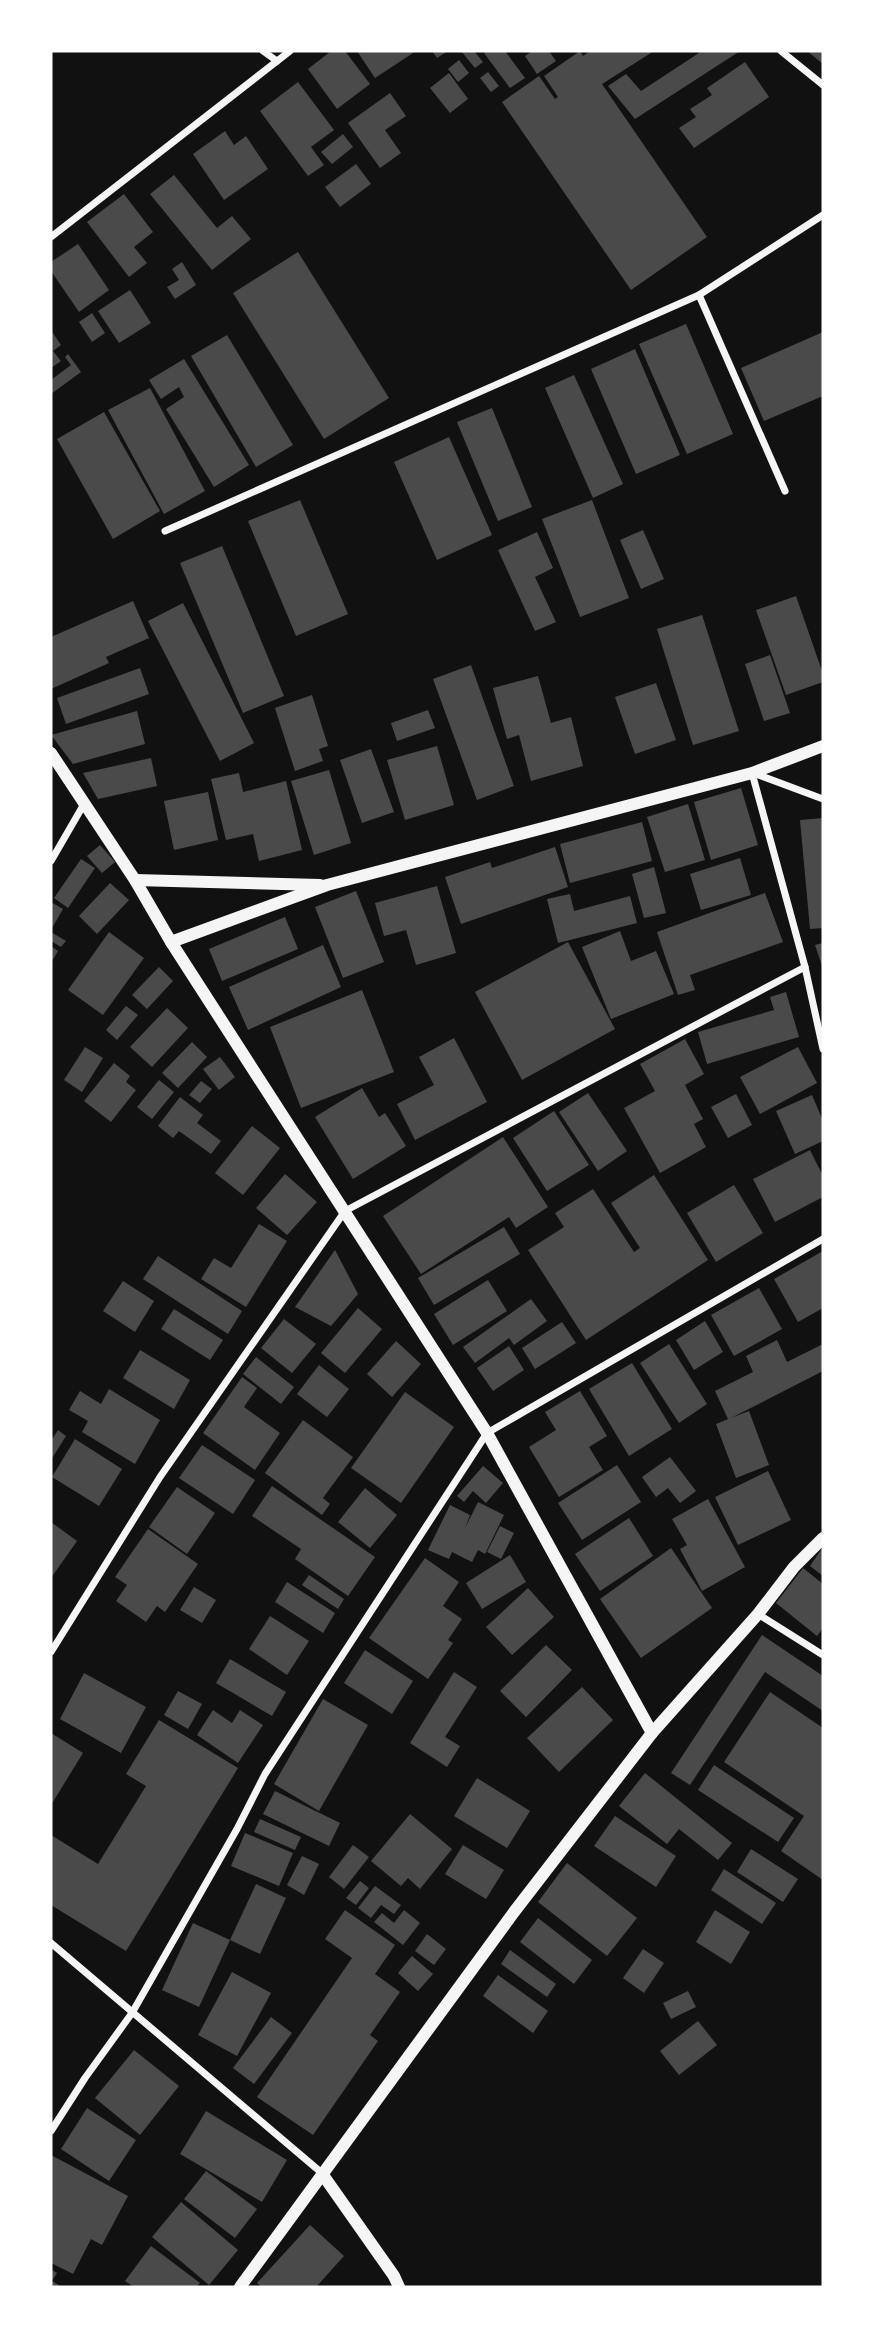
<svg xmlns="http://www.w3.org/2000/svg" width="874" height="2338" viewBox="0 0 874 2338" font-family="Helvetica,sans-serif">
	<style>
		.building { fill: #4a4a4a }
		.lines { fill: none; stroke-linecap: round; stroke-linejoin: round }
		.minor { stroke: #f5f5f5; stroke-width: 7 }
		.tertiary { stroke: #f5f5f5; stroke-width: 12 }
	</style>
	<rect width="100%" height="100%" fill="#111"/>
	<g class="building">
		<polygon points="331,51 345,51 370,84 337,109 308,69"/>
		<polygon points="357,51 416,51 375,78"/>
		<polygon points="432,51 448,51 437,58"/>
		<polygon points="461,51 474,51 483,62 475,68"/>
		<polygon points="488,51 505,51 525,78 510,88 484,53"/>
		<polygon points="532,51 549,51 556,61 537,74 525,56"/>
		<polygon points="580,51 583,56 590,51 654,51 602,84 707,237 631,290 502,102 539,76 555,99 558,97 544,76"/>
		<polygon points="702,51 740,51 635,119 608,86 626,74 641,91"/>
		<polygon points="807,51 823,51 823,64"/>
		<polygon points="459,60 469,73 458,82 448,69"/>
		<polygon points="745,62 769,97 694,148 679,128 696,117 690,109 712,95 707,88"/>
		<polygon points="488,72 499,86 491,92 480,78"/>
		<polygon points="449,73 468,99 450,113 430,88"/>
		<polygon points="298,82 334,130 311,147 324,165 308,176 260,111"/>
		<polygon points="390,93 406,116 385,130 401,153 380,168 348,123"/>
		<polygon points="225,131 234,145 246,136 268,169 224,200 193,154"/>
		<polygon points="343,134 353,147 332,164 321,152"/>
		<polygon points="356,164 371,184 340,207 325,187"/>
		<polygon points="174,175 217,228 232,216 251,239 212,270 150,194"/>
		<polygon points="124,194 153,232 134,247 147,263 129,277 87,222"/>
		<polygon points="78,244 109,290 79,312 51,271 51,262"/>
		<polygon points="298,252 389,398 324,439 233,293"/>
		<polygon points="182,262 196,285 175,299 167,287 179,280 172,269"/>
		<polygon points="130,290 151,323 119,343 98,311"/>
		<polygon points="92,313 105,333 92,342 79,322"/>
		<polygon points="686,324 733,434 687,454 639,344"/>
		<polygon points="51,330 61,345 53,351 61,361 51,368"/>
		<polygon points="823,332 823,396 764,421 741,368"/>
		<polygon points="227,335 293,445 256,467 191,356"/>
		<polygon points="635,349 680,455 636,474 591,369"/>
		<polygon points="68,354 81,372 51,394 51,380 71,365 65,357"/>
		<polygon points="184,359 249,465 214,487 166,409 184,397 179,387 161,399 149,380"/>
		<polygon points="574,375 623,484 593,498 545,388"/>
		<polygon points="150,388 205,491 164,514 108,410"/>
		<polygon points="492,408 532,507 498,521 457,422"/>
		<polygon points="104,412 160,511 113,539 57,439"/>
		<polygon points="449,437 492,535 437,560 394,462"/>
		<polygon points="300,500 348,614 296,636 248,521"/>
		<polygon points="592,500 629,598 580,617 542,519"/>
		<polygon points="643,530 664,579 641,589 620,540"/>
		<polygon points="537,532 553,568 535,577 556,622 535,631 498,550"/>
		<polygon points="222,546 284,696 243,713 180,563"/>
		<polygon points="796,596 823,674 823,682 786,695 756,610"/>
		<polygon points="133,601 149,638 106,657 109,663 51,689 51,637"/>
		<polygon points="183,603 254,743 220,761 148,621"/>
		<polygon points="702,615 739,731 693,745 657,629"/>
		<polygon points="770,655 790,713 764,721 745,664"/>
		<polygon points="471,665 514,786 477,800 433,679"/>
		<polygon points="140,668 149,694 66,724 57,698"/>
		<polygon points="538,676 551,723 571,717 583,766 531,781 519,735 507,739 493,688"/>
		<polygon points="656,683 676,740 635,754 615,697"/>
		<polygon points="312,695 328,746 319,749 323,761 295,771 275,708"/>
		<polygon points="428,710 435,728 397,741 391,723"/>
		<polygon points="137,711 145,744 73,764 51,735"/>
		<polygon points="437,746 454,805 405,820 387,760"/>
		<polygon points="371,749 394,812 362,823 340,760"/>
		<polygon points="151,758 157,786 98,799 83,773"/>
		<polygon points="329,770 351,843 314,855 291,781"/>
		<polygon points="239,773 243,792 286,781 302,850 259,861 253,834 226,840 211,779"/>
		<polygon points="741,788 758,845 711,860 694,802"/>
		<polygon points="208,792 218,840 174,850 164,801"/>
		<polygon points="688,804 705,860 665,872 647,817"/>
		<polygon points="823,818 823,928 810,929 800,820"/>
		<polygon points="642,822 652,861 570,883 560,844"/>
		<polygon points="100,845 115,862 102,873 87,856"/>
		<polygon points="555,847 568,887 461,924 445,877 490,862 492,868"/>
		<polygon points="740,858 751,895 701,910 690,874"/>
		<polygon points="81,859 95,868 68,908 54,898"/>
		<polygon points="654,867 666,913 644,918 632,874"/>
		<polygon points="110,883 129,900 97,934 79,916"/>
		<polygon points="437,886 456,953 416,965 406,930 384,936 375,903"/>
		<polygon points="356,891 384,962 343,978 315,907"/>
		<polygon points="765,893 783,942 690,975 695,990 678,995 657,932"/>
		<polygon points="570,894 574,911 630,896 637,923 558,943 547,899"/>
		<polygon points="51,902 63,909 51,930"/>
		<polygon points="285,917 298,949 222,981 209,949"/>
		<polygon points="620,931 631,961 656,951 674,994 611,1019 582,947"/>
		<polygon points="51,932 66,941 61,947 51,941"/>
		<polygon points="109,932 144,958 103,1015 68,990"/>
		<polygon points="568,942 615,1029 522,1080 475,992"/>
		<polygon points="823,943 823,969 815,945"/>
		<polygon points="323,945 341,987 248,1030 229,987"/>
		<polygon points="51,946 58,951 51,963"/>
		<polygon points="159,967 173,981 147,1009 132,995"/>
		<polygon points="362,990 394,1072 301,1108 270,1027"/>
		<polygon points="786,992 799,1037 707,1064 698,1032 774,1010 770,997"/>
		<polygon points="126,1006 138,1015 117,1040 106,1030"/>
		<polygon points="167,1008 188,1028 152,1067 130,1047"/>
		<polygon points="454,1038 487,1102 415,1140 397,1104 434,1085 419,1057"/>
		<polygon points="685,1039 704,1074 685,1085 703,1119 694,1124 706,1147 660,1173 624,1108 655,1091 640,1064"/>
		<polygon points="192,1042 207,1057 178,1088 162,1073"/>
		<polygon points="85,1047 103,1058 82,1092 64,1080"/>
		<polygon points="798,1047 817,1083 760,1114 740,1077"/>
		<polygon points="220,1057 235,1077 219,1090 203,1069"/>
		<polygon points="114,1063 130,1076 126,1082 136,1090 111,1122 84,1101"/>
		<polygon points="159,1080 174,1092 152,1119 137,1107"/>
		<polygon points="201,1081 212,1089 200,1103 189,1095"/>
		<polygon points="362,1088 379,1117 385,1113 406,1146 353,1179 315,1117"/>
		<polygon points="588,1093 627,1151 598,1171 559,1112"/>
		<polygon points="736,1094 752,1125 728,1138 711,1107"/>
		<polygon points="812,1095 823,1121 823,1141 795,1154 776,1111"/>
		<polygon points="180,1097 203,1115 197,1123 221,1141 211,1154 179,1131 173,1138 158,1126"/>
		<polygon points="554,1111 589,1165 547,1191 513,1138"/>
		<polygon points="252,1126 280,1148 243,1195 215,1173"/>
		<polygon points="503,1137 548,1207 516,1228 509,1217 421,1274 383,1216"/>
		<polygon points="810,1150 823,1176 823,1197 775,1222 753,1179"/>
		<polygon points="285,1174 317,1202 287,1235 256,1208"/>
		<polygon points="654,1175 708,1260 586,1340 528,1250 564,1227 555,1213 593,1189 634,1252 640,1248 611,1203"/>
		<polygon points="734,1185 763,1233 716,1262 687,1213"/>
		<polygon points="259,1224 287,1241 246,1307 201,1279 214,1258 231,1268"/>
		<polygon points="504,1227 520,1254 434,1305 418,1278"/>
		<polygon points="335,1250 358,1294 331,1326 295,1307"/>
		<polygon points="823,1251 823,1308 798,1322 774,1279"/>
		<polygon points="158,1256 242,1311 228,1334 143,1279"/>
		<polygon points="488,1280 507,1311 453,1345 434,1314"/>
		<polygon points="123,1281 154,1301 135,1332 103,1311"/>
		<polygon points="759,1288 782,1329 734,1356 711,1315"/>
		<polygon points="531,1299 547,1321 514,1345 509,1338 475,1363 463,1347"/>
		<polygon points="358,1308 382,1329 345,1373 321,1353"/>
		<polygon points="174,1309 223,1340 210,1360 161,1329"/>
		<polygon points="284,1319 316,1344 292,1373 261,1348"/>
		<polygon points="705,1321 723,1352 694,1370 676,1340"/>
		<polygon points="562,1322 576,1343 535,1369 522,1348"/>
		<polygon points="777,1340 787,1362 823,1344 823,1371 731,1418 749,1411 769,1465 736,1478 716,1424 728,1419 715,1391 753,1372 746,1356"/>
		<polygon points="396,1341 421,1364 392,1397 367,1374"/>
		<polygon points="669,1344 707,1404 679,1423 640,1363"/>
		<polygon points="509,1346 524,1370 493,1391 477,1368"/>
		<polygon points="140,1350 190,1380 174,1409 123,1378"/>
		<polygon points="256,1357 294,1387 281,1404 243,1374"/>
		<polygon points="632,1363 672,1429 629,1456 589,1389"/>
		<polygon points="319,1365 349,1389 327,1417 297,1394"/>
		<polygon points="242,1377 257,1388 244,1407 280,1433 255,1470 203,1433"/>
		<polygon points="109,1389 160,1420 135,1464 82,1432 88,1421 69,1410 80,1391 101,1404"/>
		<polygon points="580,1391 607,1436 589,1447 603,1470 559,1497 529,1447 556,1430 545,1412"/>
		<polygon points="405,1392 454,1427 401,1503 351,1468"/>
		<polygon points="303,1420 353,1457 323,1498 330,1504 322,1515 265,1473"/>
		<polygon points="58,1430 66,1436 51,1460 51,1436 53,1438"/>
		<polygon points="75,1439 122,1469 99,1506 52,1477"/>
		<polygon points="202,1445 255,1480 233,1514 179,1478"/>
		<polygon points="670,1457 696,1491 680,1503 668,1488 656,1497 642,1477"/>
		<polygon points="617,1465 641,1502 582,1540 558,1503"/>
		<polygon points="483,1466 503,1483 486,1503 473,1491 464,1502 457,1496"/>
		<polygon points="768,1471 791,1520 738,1545 715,1497"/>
		<polygon points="272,1486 375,1557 348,1596 295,1559 301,1549 252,1516"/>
		<polygon points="177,1487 215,1513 187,1554 149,1527"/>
		<polygon points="365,1488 397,1515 370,1548 338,1522"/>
		<polygon points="708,1499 745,1567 702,1591 680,1549 687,1545 672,1519"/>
		<polygon points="478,1502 504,1515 485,1554 478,1550 472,1562 452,1552 449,1559 428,1550 450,1505 470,1515 465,1528"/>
		<polygon points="629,1518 653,1556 600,1591 575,1554"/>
		<polygon points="51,1522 77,1541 51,1578"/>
		<polygon points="500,1526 514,1533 501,1559 487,1552"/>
		<polygon points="148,1529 198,1564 165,1612 157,1606 146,1622 116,1601 127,1585 115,1577"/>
		<polygon points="823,1547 823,1576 810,1566"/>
		<polygon points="671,1548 712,1608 641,1658 600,1599"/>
		<polygon points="510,1555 526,1582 482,1609 466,1583"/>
		<polygon points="425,1558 459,1582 443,1606 462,1619 448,1640 453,1643 428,1679 369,1638"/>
		<polygon points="803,1568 823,1584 823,1628 817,1636 776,1603"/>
		<polygon points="309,1575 344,1599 338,1609 302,1585"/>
		<polygon points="287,1582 335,1613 323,1633 275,1602"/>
		<polygon points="194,1587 216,1600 202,1623 180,1610"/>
		<polygon points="528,1588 554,1617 512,1655 486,1627"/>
		<polygon points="270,1616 309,1641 287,1675 249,1649"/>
		<polygon points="762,1635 823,1676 823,1711 765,1672 690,1785 671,1773"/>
		<polygon points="546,1645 572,1670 526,1717 500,1691"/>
		<polygon points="365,1650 413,1681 392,1714 344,1683"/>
		<polygon points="230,1659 286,1692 272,1716 216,1683"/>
		<polygon points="454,1672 477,1687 445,1737 460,1746 447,1767 410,1743"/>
		<polygon points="84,1673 146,1707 121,1753 60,1719"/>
		<polygon points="582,1687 613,1720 559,1772 527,1738"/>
		<polygon points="178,1691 202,1704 188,1729 164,1715"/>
		<polygon points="770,1692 823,1728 823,1880 781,1851 804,1816 724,1762"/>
		<polygon points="323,1699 368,1725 319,1811 274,1784"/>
		<polygon points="213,1710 232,1723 240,1710 263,1725 238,1763 197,1735"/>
		<polygon points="159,1720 238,1768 126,1951 51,1905 51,1835 98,1864 146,1786 126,1774"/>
		<polygon points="51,1733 83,1753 51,1805"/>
		<polygon points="714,1765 794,1818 778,1842 698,1790"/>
		<polygon points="645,1773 732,1843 718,1860 679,1829 667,1844 619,1806"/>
		<polygon points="477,1778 530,1811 507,1848 454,1816"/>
		<polygon points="275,1791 340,1823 329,1846 263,1814"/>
		<polygon points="410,1814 452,1849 420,1889 408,1878 401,1886 371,1861"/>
		<polygon points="615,1816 676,1856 656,1887 594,1846"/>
		<polygon points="260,1819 301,1837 295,1850 254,1832"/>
		<polygon points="245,1833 293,1853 279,1886 231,1866"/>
		<polygon points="353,1845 369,1857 344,1889 329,1877"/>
		<polygon points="463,1845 504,1870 486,1899 445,1874"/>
		<polygon points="751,1849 798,1879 783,1902 737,1872"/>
		<polygon points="302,1856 319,1864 304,1895 287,1885"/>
		<polygon points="567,1863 637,1918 607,1956 538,1902"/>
		<polygon points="724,1869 776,1903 762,1924 711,1890"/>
		<polygon points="360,1881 369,1888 356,1905 346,1898"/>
		<polygon points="256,1884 286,1898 260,1954 230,1940 199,2007 162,1990 193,1923 230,1940"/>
		<polygon points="375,1886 401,1905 394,1914 381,1905 371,1918 358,1908"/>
		<polygon points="345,1910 395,1945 375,1974 400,1992 370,2035 378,2041 313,2135 257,2097 352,1958 325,1939"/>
		<polygon points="404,1910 420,1923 403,1945 374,1922 382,1913 394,1923"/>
		<polygon points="715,1910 750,1932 731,1964 696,1942"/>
		<polygon points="538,1918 592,1960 574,1984 520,1942"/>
		<polygon points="427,1934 446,1949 434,1965 415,1951"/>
		<polygon points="643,1949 664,1963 644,1993 623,1978"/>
		<polygon points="510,1950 556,1984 547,1997 501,1964"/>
		<polygon points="412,1956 433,1974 418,1991 398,1973"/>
		<polygon points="232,1972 271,1993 237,2056 198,2035"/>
		<polygon points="498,1975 548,2011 533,2033 483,1996"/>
		<polygon points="688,1991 696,2007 671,2019 663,2003"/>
		<polygon points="271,2017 292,2033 254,2084 233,2068"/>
		<polygon points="698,2021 717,2045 679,2075 660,2051"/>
		<polygon points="134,2050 179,2086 140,2135 95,2098"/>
		<polygon points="87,2108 136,2140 109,2181 61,2149"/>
		<polygon points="206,2111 287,2160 262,2202 180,2154"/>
		<polygon points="51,2155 128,2196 102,2245 91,2239 73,2274 51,2263"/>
		<polygon points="206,2171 257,2209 235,2238 184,2199"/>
		<polygon points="181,2202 238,2250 209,2285 152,2237"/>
		<polygon points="310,2225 344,2256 317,2286 319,2287 261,2287 257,2283"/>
		<polygon points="151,2246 200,2283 196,2287 134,2287 125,2281"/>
		<polygon points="51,2269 57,2273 52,2281 62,2287 51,2287"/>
	</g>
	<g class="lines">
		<g class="minor">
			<polyline points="263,51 277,61"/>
			<polyline points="781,51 823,85"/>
			<polyline points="51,237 290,51"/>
			<polyline points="699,295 785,491"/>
			<polyline points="165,531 699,295 823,215"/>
			<polyline points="752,773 805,967 823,1049"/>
			<polyline points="753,773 823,799"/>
			<polyline points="51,861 84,804"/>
			<polyline points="758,1614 823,1655"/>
			<polyline points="51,1652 160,1477 345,1211 805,967"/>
			<polyline points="51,1943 323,2174"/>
			<polyline points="51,2131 85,2078 132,2013 237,1829 265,1774 487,1433 823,1239"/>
		</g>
		<g class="tertiary">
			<polyline points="51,753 135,880 171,942 487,1433 652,1733"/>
			<polyline points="135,880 320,885"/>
			<polyline points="171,942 327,885 752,773 823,746"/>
			<polyline points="323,2175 394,2276 399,2287"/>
			<polyline points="240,2287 514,1912 652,1733 758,1614 794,1567 823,1538"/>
		</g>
	</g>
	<rect width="874" height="2338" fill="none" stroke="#ffffff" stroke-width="105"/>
</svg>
